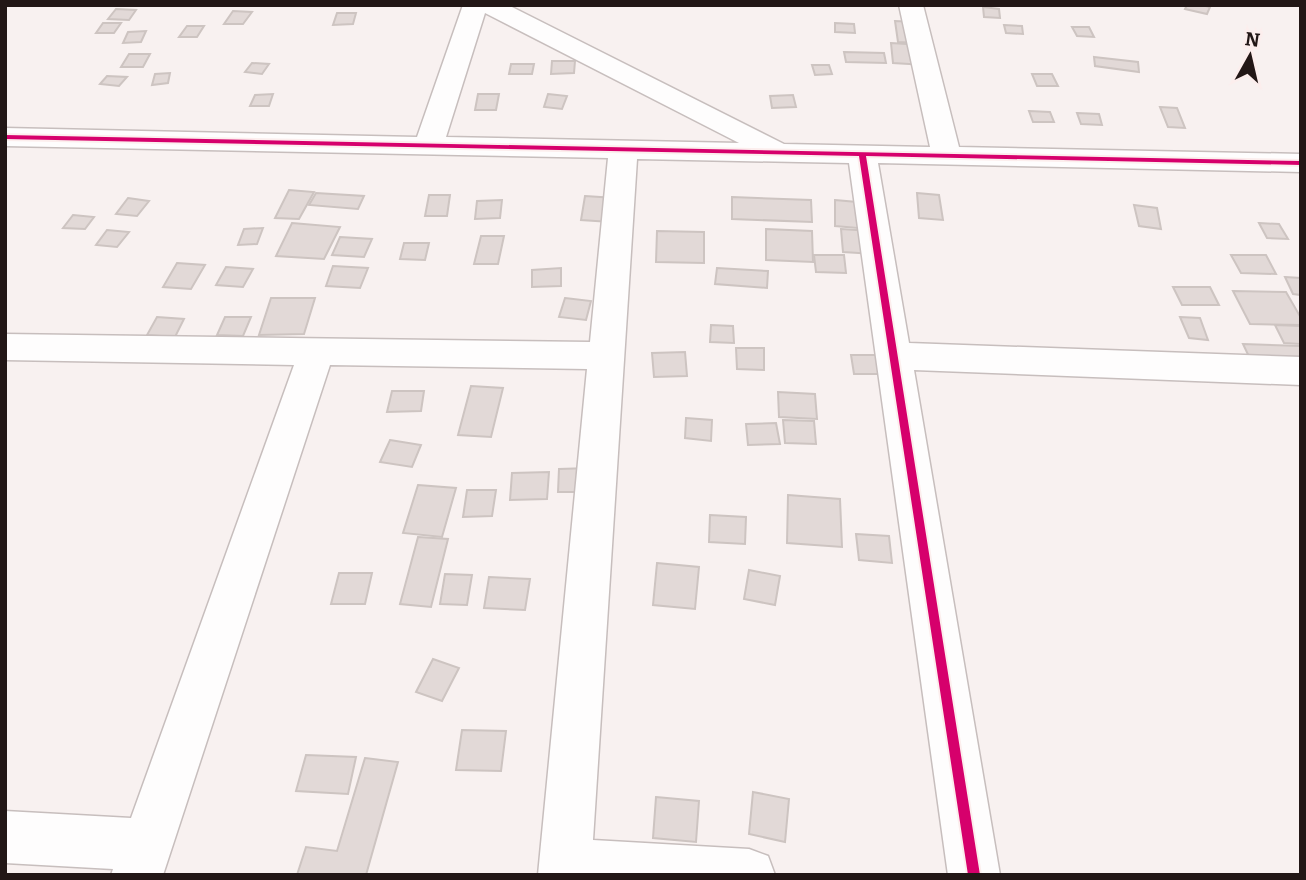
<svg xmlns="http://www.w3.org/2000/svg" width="1306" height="880" viewBox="0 0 1306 880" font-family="Bitter,serif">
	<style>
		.building { fill: #e2d9d7; stroke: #cdc4c1; stroke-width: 2 }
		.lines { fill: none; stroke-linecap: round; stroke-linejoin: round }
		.minor-casing { stroke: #c7bebd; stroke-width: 3 }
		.minor { fill: #fefdfd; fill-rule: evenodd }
		.cycleway-casing { stroke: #fceeed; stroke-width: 4 }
		.cycleway { fill: #d6006c; fill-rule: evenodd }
	</style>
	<rect width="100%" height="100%" fill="#f8f1f0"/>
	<g class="building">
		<polygon points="1187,5 1201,5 1210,7 1207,14 1185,9"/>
		<polygon points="983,7 999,9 1000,18 984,17"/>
		<polygon points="116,9 136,10 129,20 108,19"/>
		<polygon points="233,11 252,12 243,24 224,24"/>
		<polygon points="337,13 356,13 353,24 333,25"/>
		<polygon points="895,21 915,22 919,43 898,42"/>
		<polygon points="103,23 121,23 114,33 96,33"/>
		<polygon points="835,23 854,24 855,33 835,32"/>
		<polygon points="1004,25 1022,26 1023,34 1006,33"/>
		<polygon points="187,26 204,26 197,37 179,37"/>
		<polygon points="1072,27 1089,27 1094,37 1077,36"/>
		<polygon points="146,31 141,42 123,43 128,32"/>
		<polygon points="891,43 922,45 925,65 893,63"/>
		<polygon points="844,52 884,53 886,63 846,62"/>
		<polygon points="129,54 150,54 143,67 121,67"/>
		<polygon points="1094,57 1138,62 1139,72 1095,66"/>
		<polygon points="552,61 575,61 574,73 551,74"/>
		<polygon points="252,63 269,64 262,74 245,72"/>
		<polygon points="511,64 534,64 532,74 509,74"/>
		<polygon points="812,65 829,65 832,74 815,75"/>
		<polygon points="170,73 168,83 152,85 155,74"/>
		<polygon points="1032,74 1052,74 1058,86 1037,86"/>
		<polygon points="107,76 127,77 119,86 100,84"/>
		<polygon points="273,94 269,106 250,106 255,95"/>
		<polygon points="478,94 499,94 496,110 475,110"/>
		<polygon points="548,94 567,96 562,109 544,107"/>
		<polygon points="793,95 796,107 772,108 770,96"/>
		<polygon points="1160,107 1177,108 1185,128 1168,127"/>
		<polygon points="1029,111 1050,112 1054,122 1033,122"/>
		<polygon points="1077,113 1099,114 1102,125 1081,124"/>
		<polygon points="289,190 314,192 299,219 275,218"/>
		<polygon points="316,193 364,196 358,209 309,205"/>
		<polygon points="917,193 939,195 943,220 919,218"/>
		<polygon points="429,195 450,195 447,216 425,216"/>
		<polygon points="585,196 615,198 610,222 581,220"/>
		<polygon points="732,197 811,200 812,222 732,219"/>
		<polygon points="128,198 149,201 137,216 116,214"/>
		<polygon points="502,200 500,218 475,219 477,201"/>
		<polygon points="835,200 868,203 869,229 835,226"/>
		<polygon points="1134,205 1157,208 1161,229 1139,226"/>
		<polygon points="73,215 94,217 85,229 63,228"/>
		<polygon points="292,223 340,227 324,259 276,256"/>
		<polygon points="1259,223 1279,224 1288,239 1267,238"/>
		<polygon points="263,228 257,244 238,245 244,229"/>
		<polygon points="766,229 812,231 813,262 766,260"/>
		<polygon points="841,229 871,231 874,254 843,252"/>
		<polygon points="107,230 129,232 117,247 96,245"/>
		<polygon points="657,231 704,232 704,263 656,262"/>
		<polygon points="481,236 504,236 498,264 474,264"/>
		<polygon points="340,237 372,239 364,257 332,255"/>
		<polygon points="404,243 429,243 425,260 400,259"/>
		<polygon points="814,255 844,255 846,273 816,272"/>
		<polygon points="1231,255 1266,255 1276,274 1241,273"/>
		<polygon points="177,263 205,265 191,289 163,287"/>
		<polygon points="333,266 368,268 360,288 326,286"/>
		<polygon points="226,267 253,269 243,287 216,285"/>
		<polygon points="561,268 561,286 532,287 532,270"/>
		<polygon points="717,268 768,271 767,288 715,284"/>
		<polygon points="1285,277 1301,278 1301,295 1293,294"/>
		<polygon points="1173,287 1210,287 1219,305 1182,305"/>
		<polygon points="1233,291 1286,292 1301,318 1301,325 1250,324"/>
		<polygon points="271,298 315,298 304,334 259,335"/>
		<polygon points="565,298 591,301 586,320 559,317"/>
		<polygon points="157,317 184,319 175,337 147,335"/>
		<polygon points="225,317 251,317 243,336 217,335"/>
		<polygon points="1180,317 1200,318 1208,340 1189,338"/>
		<polygon points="711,325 733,326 734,343 710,342"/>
		<polygon points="1275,325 1301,326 1301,344 1284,343"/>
		<polygon points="1243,344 1301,346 1301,367 1253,365"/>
		<polygon points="736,348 764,348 764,370 737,369"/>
		<polygon points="685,352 687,376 654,377 652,353"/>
		<polygon points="851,355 887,355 890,374 854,374"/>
		<polygon points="471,386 503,388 491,437 458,435"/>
		<polygon points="392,391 424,391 421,411 387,412"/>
		<polygon points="778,392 815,394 817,419 779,417"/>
		<polygon points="686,418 712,420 711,441 685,438"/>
		<polygon points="783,420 814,421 816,444 785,443"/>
		<polygon points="776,423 780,444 748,445 746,424"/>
		<polygon points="390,440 421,445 412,467 380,462"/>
		<polygon points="589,468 588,492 558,492 559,469"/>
		<polygon points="549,472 547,499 510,500 512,473"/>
		<polygon points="418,485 456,488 442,537 403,533"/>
		<polygon points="467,490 496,490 492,516 463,517"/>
		<polygon points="788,495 840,499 842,547 787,543"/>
		<polygon points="710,515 746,517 745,544 709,542"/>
		<polygon points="856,534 889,536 892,563 859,560"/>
		<polygon points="418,537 448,539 431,607 400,604"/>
		<polygon points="657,563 699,567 695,609 653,605"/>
		<polygon points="749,570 780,576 775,605 744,599"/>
		<polygon points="339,573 372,573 365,604 331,604"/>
		<polygon points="445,574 472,575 467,605 440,604"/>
		<polygon points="489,577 530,579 525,610 484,608"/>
		<polygon points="433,659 459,668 442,701 416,692"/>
		<polygon points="462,730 506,731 501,771 456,770"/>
		<polygon points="306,755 356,757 348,794 296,791"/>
		<polygon points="365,758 398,762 366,875 297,875 306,847 337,851"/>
		<polygon points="753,792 789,799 785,842 749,834"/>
		<polygon points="656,797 699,801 696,842 653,838"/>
	</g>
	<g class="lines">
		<g class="minor-casing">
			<path id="minor" d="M463,5H508L784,144L930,147L899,5H923L959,147L1301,154V172L878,163L909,343L1301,357V385L914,370L1000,875H948L849,163L637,159L593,840L749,849L768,856L775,875H538L587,369L330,365L163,875H111L113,869L5,863V811L131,818L294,365L5,360V334L590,342L608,158L5,146V128L417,137ZM485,13L739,143L446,137Z"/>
		</g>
		<use href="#minor" class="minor"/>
		<g class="cycleway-casing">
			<polygon id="cycleway" points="5,135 1301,161 1301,165 866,156 980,875 968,875 859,156 5,139"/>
		</g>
		<use href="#cycleway" class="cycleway"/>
	</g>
	<rect width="1306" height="880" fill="none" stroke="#221716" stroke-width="14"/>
	<g transform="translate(1250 56) rotate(8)" stroke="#fceeed" stroke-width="5" paint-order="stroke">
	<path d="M0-5L12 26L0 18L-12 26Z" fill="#221716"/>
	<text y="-10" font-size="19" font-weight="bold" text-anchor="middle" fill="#221716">N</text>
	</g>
</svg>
